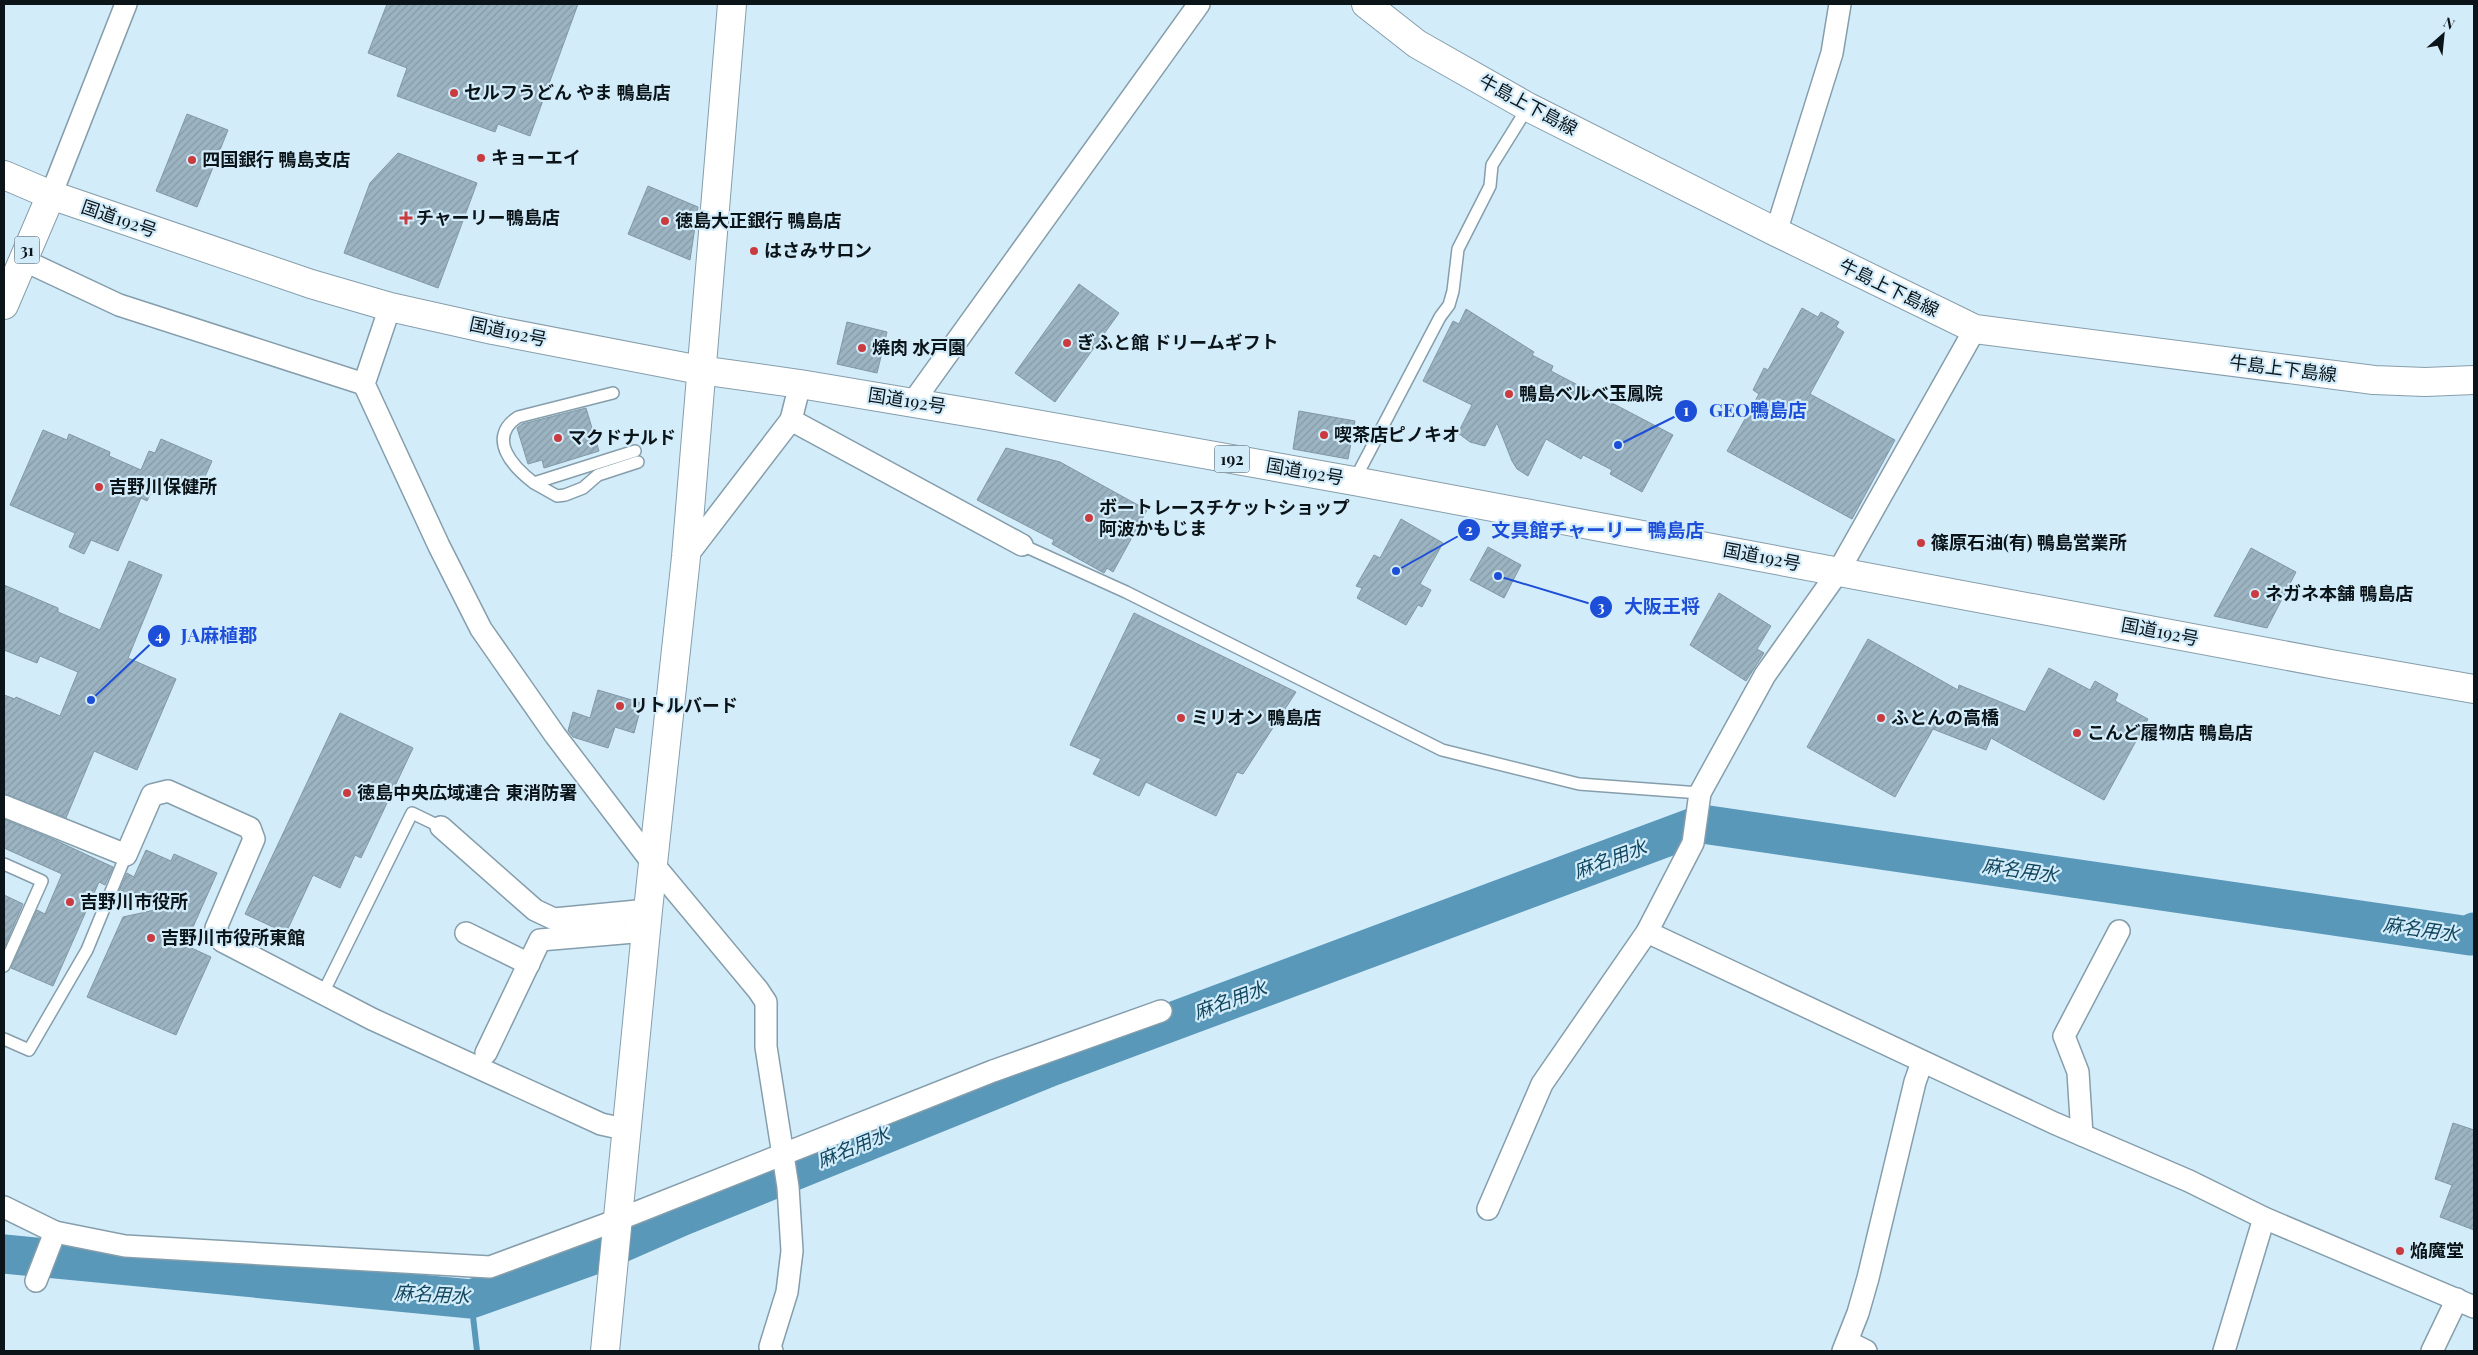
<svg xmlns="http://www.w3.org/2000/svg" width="2478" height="1355" viewBox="0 0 2478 1355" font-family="'Playfair Display','Noto Sans JP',serif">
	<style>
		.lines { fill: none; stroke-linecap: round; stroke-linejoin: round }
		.stream { stroke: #5a98b9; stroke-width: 6 }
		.river { stroke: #5a98b9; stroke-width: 39 }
		.building { fill: url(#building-hatch); stroke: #8198a5 }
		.service-casing { stroke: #869eab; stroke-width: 14 }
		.minor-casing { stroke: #869eab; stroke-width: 24 }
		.tertiary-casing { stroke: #869eab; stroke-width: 30 }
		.secondary-casing { stroke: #869eab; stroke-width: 30 }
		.primary-casing { stroke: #869eab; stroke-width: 30 }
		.trunk-casing { stroke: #869eab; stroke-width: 30 }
		.service { stroke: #fff; stroke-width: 11 }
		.minor { stroke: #fff; stroke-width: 21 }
		.tertiary { stroke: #fff; stroke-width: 28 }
		.secondary { stroke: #fff; stroke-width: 28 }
		.primary { stroke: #fff; stroke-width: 28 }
		.trunk { stroke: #fff; stroke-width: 28 }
		.poi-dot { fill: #ca3b3f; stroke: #d3ecfa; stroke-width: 2 }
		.labels { text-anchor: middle; stroke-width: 4.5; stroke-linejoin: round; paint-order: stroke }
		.shield { fill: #d3ecfa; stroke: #47555c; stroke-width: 1 }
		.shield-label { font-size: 16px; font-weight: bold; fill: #0b1419 }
		.poi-label { font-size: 18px; font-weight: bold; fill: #0b1419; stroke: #d3ecfa; text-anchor: start }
		.street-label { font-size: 18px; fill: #0b1419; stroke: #d3ecfa }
		.water-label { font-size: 19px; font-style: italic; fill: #12465e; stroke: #d3ecfa }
		.leader { fill: none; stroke: #1d4ed8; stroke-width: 2 }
		.callout-dot { fill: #1d4ed8; stroke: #d3ecfa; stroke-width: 2 }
		.mark-label { font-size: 15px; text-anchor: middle; font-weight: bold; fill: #fff }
		.callout-label { font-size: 19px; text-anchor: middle; font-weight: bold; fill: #1d4ed8; stroke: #d3ecfa; stroke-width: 4.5; stroke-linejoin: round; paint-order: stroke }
	</style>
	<defs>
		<pattern id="building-hatch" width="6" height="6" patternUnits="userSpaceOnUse" patternTransform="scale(1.25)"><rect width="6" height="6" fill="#9cb4c2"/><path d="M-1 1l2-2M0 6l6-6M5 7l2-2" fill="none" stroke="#859aa6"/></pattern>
	</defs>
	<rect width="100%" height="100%" fill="#d3ecfa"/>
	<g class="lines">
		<polyline class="stream" points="471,1299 477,1351"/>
		<polyline class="river" points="4,1254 471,1299 594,1255 683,1216 1053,1066 1702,824 2470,936 2474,932"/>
	</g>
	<g class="building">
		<polygon points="387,4 578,4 530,136 498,124 495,132 397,96 407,68 368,53"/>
		<polygon points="187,114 228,130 197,207 156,191"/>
		<polygon points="398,153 477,183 438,288 344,253 370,183"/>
		<polygon points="648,186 698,207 690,260 628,234"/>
		<polygon points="1079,284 1119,313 1055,402 1015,373"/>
		<polygon points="1802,308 1818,317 1821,312 1839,322 1836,327 1844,332 1810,394 1895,440 1852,519 1727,451 1759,394 1753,390 1764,368 1768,370"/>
		<polygon points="1466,309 1534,352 1532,355 1553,366 1551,371 1673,435 1642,492 1610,474 1612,470 1583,455 1581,459 1546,439 1528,476 1517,469 1512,461 1497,423 1485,446 1470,442 1458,433 1472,405 1423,381 1453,321 1459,324"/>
		<polygon points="847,322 887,332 877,373 837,364"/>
		<polygon points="586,408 599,451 544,468 542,460 528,464 517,428 522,424"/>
		<polygon points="1299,411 1355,421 1348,459 1293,449"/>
		<polygon points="43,430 67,440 69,434 110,452 109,456 141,470 149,451 155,453 161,439 212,461 199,490 196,489 194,493 158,478 147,501 141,498 118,551 91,540 84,554 69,547 75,533 10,505"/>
		<polygon points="1006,448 1060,462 1147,510 1113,572 1107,568 1104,573 1052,544 1054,540 977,500"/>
		<polygon points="1401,519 1443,543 1420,584 1431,590 1422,607 1418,605 1406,625 1357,598 1362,588 1356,586 1374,555 1380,558"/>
		<polygon points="1488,547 1521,565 1504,598 1470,580"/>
		<polygon points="2251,548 2296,572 2267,628 2214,616"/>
		<polygon points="129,561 162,575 128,658 176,679 137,770 94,751 66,818 4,794 4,695 15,699 16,697 60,716 78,672 40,656 37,663 4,650 4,585 58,608 58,612 100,630"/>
		<polygon points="1719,593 1771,626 1757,649 1764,653 1746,681 1690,645"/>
		<polygon points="1134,613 1296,692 1243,774 1237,772 1216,816 1146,782 1139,796 1093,774 1101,759 1070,745"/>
		<polygon points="1868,639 1958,690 1959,685 2025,712 2049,668 2090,690 2095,681 2118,694 2115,701 2148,719 2104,800 1991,738 1986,750 1933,729 1895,797 1807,747"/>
		<polygon points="598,690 642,703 634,733 615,727 608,748 573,737 568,731 573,712 590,718"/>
		<polygon points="340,713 413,748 361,858 355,855 340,888 313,875 286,933 245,914"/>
		<polygon points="4,819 57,841 113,867 105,885 99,882 53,986 11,968 37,910 45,914 62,874 4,848"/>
		<polygon points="146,850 171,861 174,854 217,873 185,945 211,957 176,1035 87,997 123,917 159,909 119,891 127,873 134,877"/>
		<polygon points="4,895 23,904 4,948"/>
		<polygon points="2453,1123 2474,1130 2474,1230 2440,1217 2452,1185 2435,1179"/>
	</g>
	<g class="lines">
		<g class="service-casing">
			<g id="service">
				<path d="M613,393L518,417C486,438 513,467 534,483L635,451"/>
				<polyline points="1354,481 1440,317 1449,305 1453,291 1458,249 1490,186 1492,165 1528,107"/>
				<polyline points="534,483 557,496 565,495 583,488 598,475 638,462"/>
				<polyline points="1022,545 1126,592 1442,750 1579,784 1700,793"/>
				<polyline points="4,864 42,881 4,966"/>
				<polyline points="323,993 412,813 441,827"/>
				<polyline points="4,1039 29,1050 87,950 126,855"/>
			</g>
		</g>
		<g class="minor-casing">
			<g id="minor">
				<polyline points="51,195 126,4"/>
				<polyline points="1776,232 1832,53 1840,4"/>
				<polyline points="23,260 119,305 364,384"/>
				<polyline points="390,307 364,384 439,546 481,629 555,735 654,865 758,990 766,1002 766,1047 788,1187 792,1251 787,1292 770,1347 772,1351"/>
				<polyline points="1975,329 1838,572 1765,675 1700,793 1693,843 1647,932 2054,1123 2189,1181 2264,1218 2474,1307"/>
				<polyline points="800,384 791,420 1022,545"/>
				<polyline points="913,402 1199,4"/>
				<polyline points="686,557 791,420"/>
				<polyline points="4,806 126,855 152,795 168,791 250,828 254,839 216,928 222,941 372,1019 601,1124 628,1130"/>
				<polyline points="441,827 535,910 554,919 648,910"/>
				<polyline points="466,933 529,964"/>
				<polyline points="486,1053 540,940 646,931"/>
				<polyline points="2082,1135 2078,1072 2064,1036 2119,931"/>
				<polyline points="4,1207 55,1232 125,1246 490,1267 620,1219 993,1071 1161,1011"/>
				<polyline points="1488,1209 1542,1084 1647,932"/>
				<polyline points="36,1281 55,1232"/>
				<polyline points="1848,1342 1866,1351"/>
				<polyline points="1843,1351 1858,1313 1868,1278 1915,1082 1922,1062"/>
				<polyline points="2224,1351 2264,1218"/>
				<polyline points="2432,1351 2457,1299"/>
			</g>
		</g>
		<g class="tertiary-casing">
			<polyline id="tertiary" points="605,1351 648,910 686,557 732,4"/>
		</g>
		<g class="secondary-casing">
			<polyline id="secondary" points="1366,4 1417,44 1528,107 1776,232 1975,329 2374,380 2425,382 2474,380"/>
		</g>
		<g class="primary-casing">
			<polyline id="primary" points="4,305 51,195"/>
		</g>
		<g class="trunk-casing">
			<polyline id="trunk" points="4,175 51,195 311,284 390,307 493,330 700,370 800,384 985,415 1354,481 2336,665 2474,689"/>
		</g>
		<use href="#service" class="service"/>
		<use href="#minor" class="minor"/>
		<use href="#tertiary" class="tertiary"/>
		<use href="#secondary" class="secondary"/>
		<use href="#primary" class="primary"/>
		<use href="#trunk" class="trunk"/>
	</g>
	<g class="poi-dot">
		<circle cx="454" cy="93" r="5"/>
		<circle cx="481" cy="158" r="5"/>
		<circle cx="192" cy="160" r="5"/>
		<path d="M403.5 210.5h5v5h5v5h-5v5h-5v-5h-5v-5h5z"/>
		<circle cx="665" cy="221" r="5"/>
		<circle cx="754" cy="251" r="5"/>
		<circle cx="1067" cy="343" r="5"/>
		<circle cx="862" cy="348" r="5"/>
		<circle cx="1509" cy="394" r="5"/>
		<circle cx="1324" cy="435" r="5"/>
		<circle cx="558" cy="438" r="5"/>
		<circle cx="99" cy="487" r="5"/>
		<circle cx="1089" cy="518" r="5"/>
		<circle cx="1921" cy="543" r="5"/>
		<circle cx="2255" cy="594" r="5"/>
		<circle cx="620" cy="706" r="5"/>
		<circle cx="1181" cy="718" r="5"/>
		<circle cx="1881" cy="718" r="5"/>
		<circle cx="2077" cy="733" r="5"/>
		<circle cx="347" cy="793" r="5"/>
		<circle cx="70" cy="902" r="5"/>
		<circle cx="151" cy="938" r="5"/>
		<circle cx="2400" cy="1251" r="5"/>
	</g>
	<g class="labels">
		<g class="shield">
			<rect x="14.5" y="236.5" width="25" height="27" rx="4"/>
			<rect x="1214.5" y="445.5" width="35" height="27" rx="4"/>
		</g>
		<g class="shield-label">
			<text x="27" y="256">31</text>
			<text x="1232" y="465">192</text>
		</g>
		<g class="poi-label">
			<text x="464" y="99">セルフうどん やま 鴨島店</text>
			<text x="491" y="164">キョーエイ</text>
			<text x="202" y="166">四国銀行 鴨島支店</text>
			<text x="416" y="224">チャーリー鴨島店</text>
			<text x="675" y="227">徳島大正銀行 鴨島店</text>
			<text x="764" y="257">はさみサロン</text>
			<text x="1077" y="349">ぎふと館 ドリームギフト</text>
			<text x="872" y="354">焼肉 水戸園</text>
			<text x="1519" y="400">鴨島ベルベ玉鳳院</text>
			<text x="1334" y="441">喫茶店ピノキオ</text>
			<text x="568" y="444">マクドナルド</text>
			<text x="109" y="493">吉野川保健所</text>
			<text x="1099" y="514">ボートレースチケットショップ<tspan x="1099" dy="21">阿波かもじま</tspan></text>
			<text x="1931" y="549">篠原石油(有) 鴨島営業所</text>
			<text x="2265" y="600">ネガネ本舗 鴨島店</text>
			<text x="630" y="712">リトルバード</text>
			<text x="1191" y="724">ミリオン 鴨島店</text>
			<text x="1891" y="724">ふとんの高橋</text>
			<text x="2087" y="739">こんど履物店 鴨島店</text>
			<text x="357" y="799">徳島中央広域連合 東消防署</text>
			<text x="80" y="908">吉野川市役所</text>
			<text x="161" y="944">吉野川市役所東館</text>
			<text x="2410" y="1257">焔魔堂</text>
		</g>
		<g class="street-label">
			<text transform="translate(1528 105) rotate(28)" y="6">牛島上下島線</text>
			<text transform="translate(119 219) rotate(19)" y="6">国道192号</text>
			<text transform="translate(1889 288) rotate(26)" y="6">牛島上下島線</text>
			<text transform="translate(508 332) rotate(12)" y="6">国道192号</text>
			<text transform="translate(2283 369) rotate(7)" y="6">牛島上下島線</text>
			<text transform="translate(907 401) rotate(9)" y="6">国道192号</text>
			<text transform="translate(1305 472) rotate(10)" y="6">国道192号</text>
			<text transform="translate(1762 557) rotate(11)" y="6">国道192号</text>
			<text transform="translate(2160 632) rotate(11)" y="6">国道192号</text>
		</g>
		<g class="water-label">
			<text transform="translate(1610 859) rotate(-20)" y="7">麻名用水</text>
			<text transform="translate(2020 870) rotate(8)" y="7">麻名用水</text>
			<text transform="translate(2421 929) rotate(8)" y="7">麻名用水</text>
			<text transform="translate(1230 1000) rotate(-20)" y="7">麻名用水</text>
			<text transform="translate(853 1147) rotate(-22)" y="7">麻名用水</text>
			<text transform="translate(432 1294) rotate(3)" y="7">麻名用水</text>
		</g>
	</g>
	<path class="leader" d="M1618 445L1686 411M1396 571L1469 530M1498 576L1601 607M91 700L159 636"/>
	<g class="callout-dot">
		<circle cx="1618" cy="445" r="5"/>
		<circle cx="1396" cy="571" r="5"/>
		<circle cx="1498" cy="576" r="5"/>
		<circle cx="91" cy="700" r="5"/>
		<circle cx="1686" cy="411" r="12"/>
		<circle cx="1469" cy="530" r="12"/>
		<circle cx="1601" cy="607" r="12"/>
		<circle cx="159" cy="636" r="12"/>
	</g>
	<g class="mark-label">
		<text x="1686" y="416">1</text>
		<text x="1469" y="535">2</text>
		<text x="1601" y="612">3</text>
		<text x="159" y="641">4</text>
	</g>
	<g class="callout-label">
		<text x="1758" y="417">GEO鴨島店</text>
		<text x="1598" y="537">文具館チャーリー 鴨島店</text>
		<text x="1662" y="613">大阪王将</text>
		<text x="219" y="642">JA麻植郡</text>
	</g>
	<rect width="2478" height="1355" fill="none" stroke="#0b1419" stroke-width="10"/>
	<g transform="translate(2443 35) rotate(27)" stroke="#d3ecfa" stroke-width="4" paint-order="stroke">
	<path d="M0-4L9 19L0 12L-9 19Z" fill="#0b1419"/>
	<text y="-8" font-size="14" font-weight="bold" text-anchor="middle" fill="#0b1419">N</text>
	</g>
</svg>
